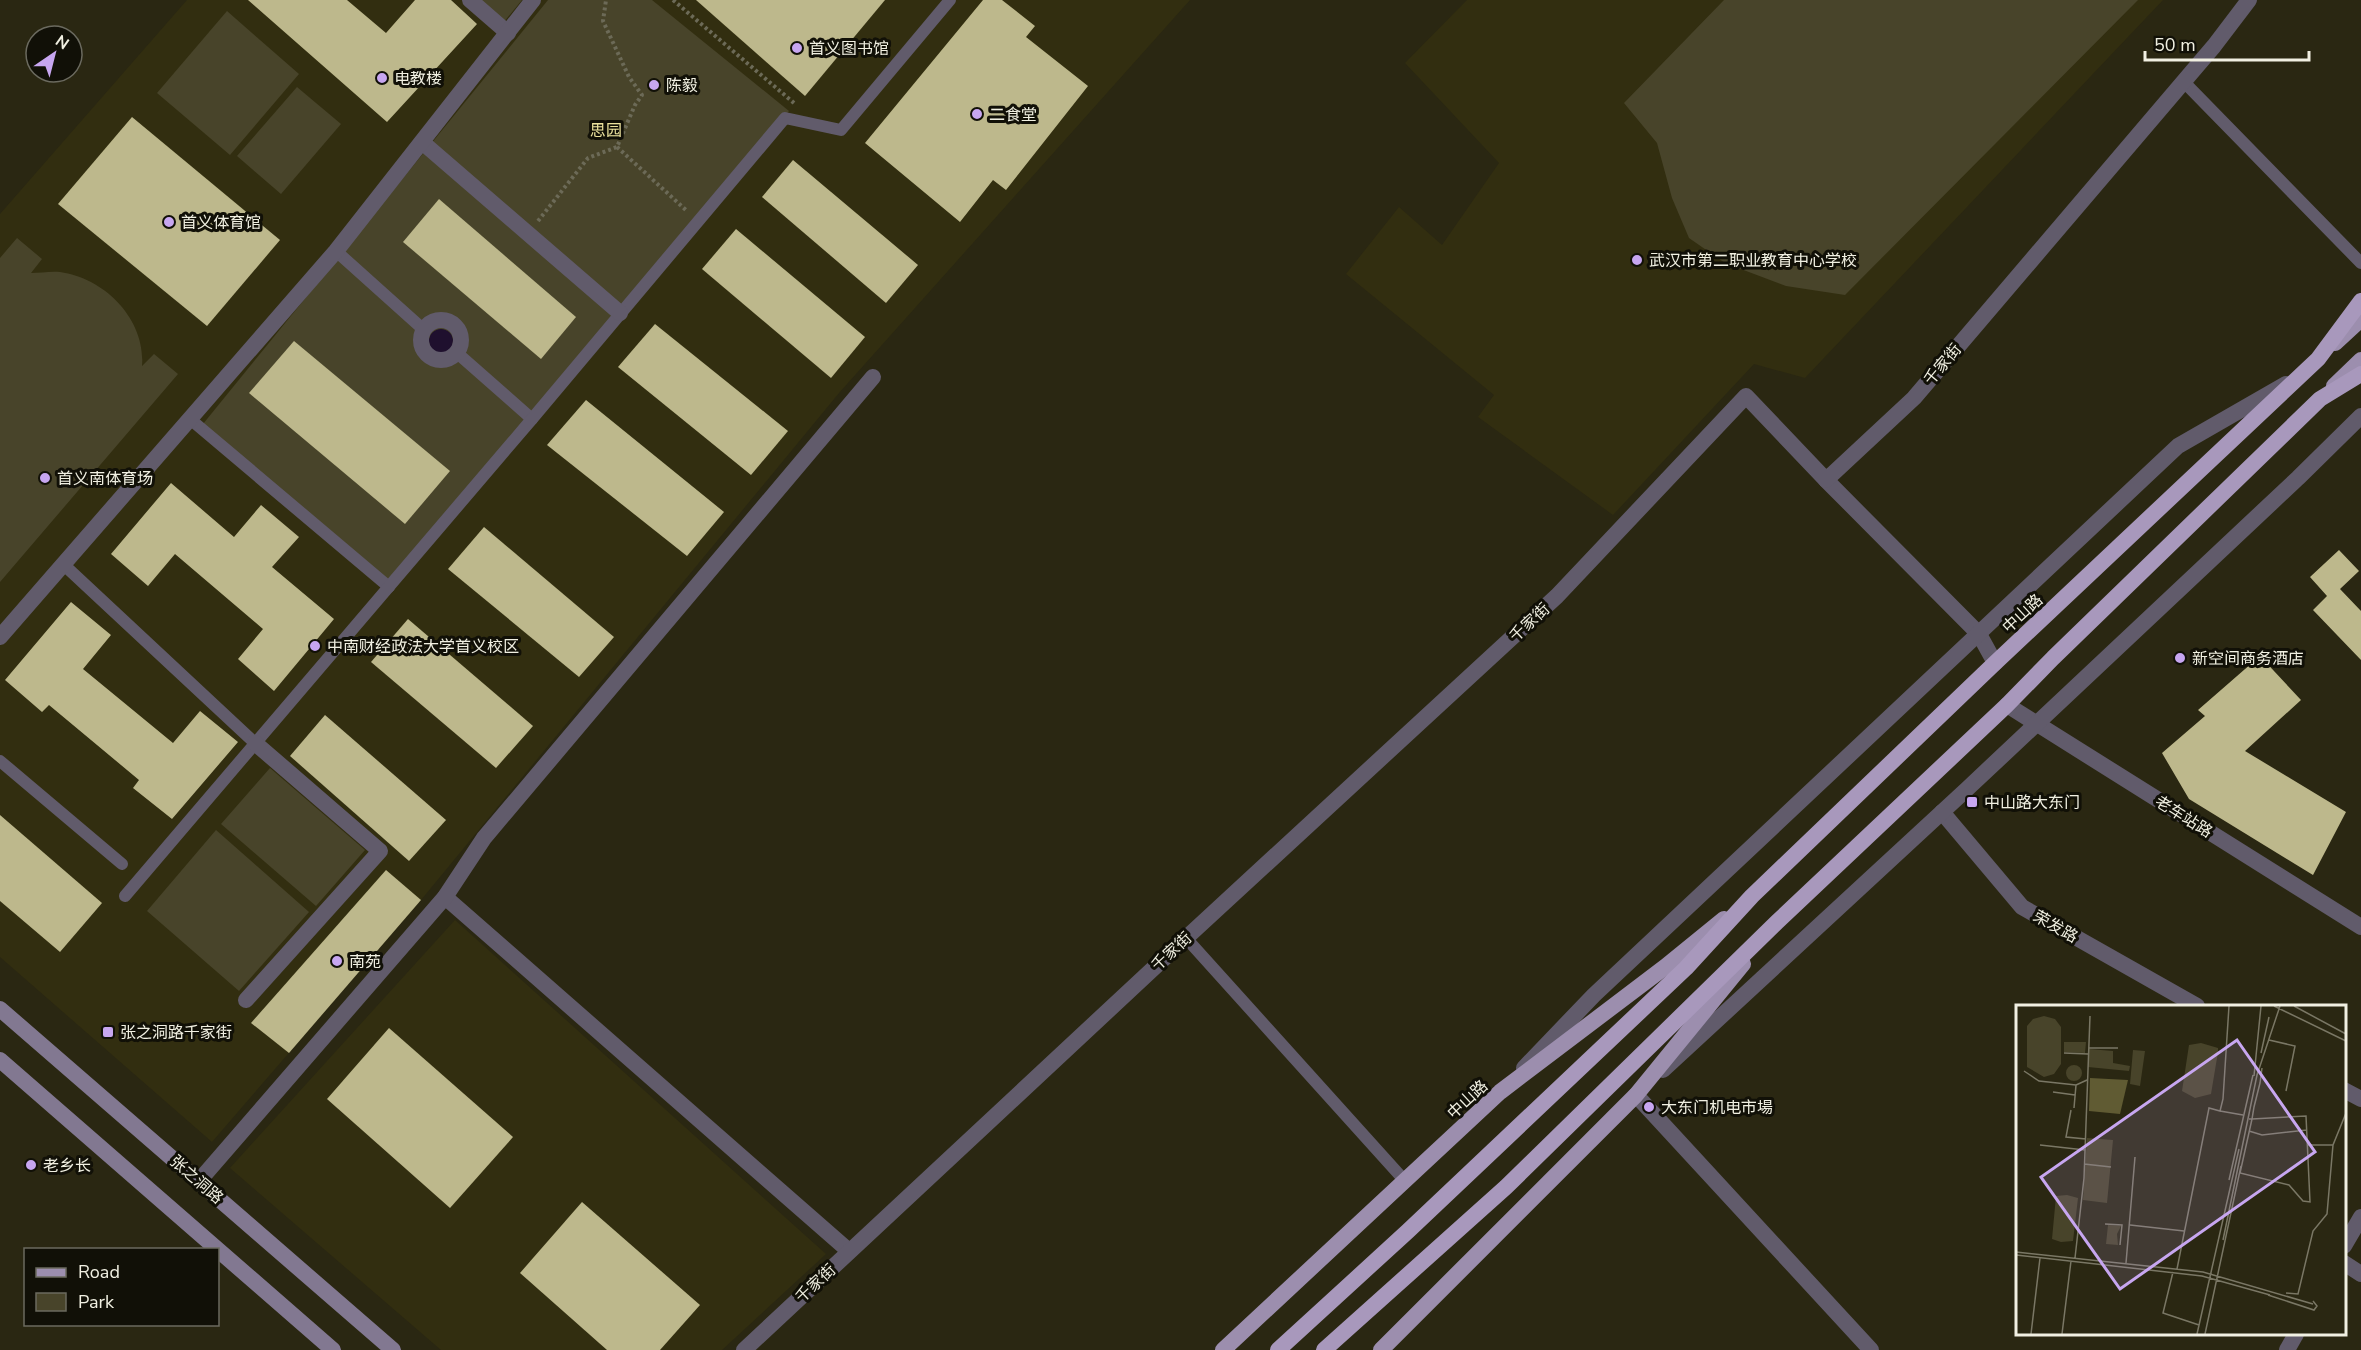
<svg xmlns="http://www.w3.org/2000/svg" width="2361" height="1350" viewBox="0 0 2361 1350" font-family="'Nunito Sans','Noto Sans SC',sans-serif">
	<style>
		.built { fill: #322e10 }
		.green { fill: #48442a }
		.water { fill: #1f102e }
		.building { fill: #bdb88c }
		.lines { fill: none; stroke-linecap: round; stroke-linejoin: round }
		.path { stroke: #6c6a57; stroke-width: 4; stroke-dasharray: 3 3; stroke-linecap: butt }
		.service { stroke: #615b6b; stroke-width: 12 }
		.minor { stroke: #615b6b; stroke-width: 16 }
		.tertiary { stroke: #615b6b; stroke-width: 16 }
		.secondary { stroke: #827891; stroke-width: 16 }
		.primary { stroke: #9c8eae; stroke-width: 16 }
		.trunk { stroke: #a898bc; stroke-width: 16 }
		.poi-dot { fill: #c7a6f0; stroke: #111007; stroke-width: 2 }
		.labels { text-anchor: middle; stroke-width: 6; stroke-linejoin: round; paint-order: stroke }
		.poi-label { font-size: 16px; fill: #f1f0e2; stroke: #111007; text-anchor: start }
		.park-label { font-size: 16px; fill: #eae19c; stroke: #111007 }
		.street-label { font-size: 16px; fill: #f1f0e2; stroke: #111007 }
		.inset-road { fill: none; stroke: #7a7765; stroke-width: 1.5 }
		.view { fill: #c7a6f0; fill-opacity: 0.15; stroke: #c7a6f0; stroke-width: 3 }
		.inset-edge { fill: none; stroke: #f1f0e2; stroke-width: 3 }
	</style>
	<rect width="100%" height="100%" fill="#2a2712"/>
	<g class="built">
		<polygon points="187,0 1190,0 839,393 421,900 212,1142 0,957 0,214"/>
		<polygon points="1467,0 2163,0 1805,378 1754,364 1613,515 1478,417 1494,395 1346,274 1399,207 1442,245 1499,163 1405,63"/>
		<polygon points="455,920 826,1254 722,1350 441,1350 230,1168"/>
	</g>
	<g class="green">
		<polygon points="478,0 522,0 503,23"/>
		<polygon points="548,0 652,0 789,111 389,587 203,424"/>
		<polygon points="1724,0 2138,0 1845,295 1786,286 1725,263 1689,238 1672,198 1657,143 1624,103"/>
		<polygon points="227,11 299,74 230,155 157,93"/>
		<polygon points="297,87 341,124 281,194 237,156"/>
		<path d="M17,238L42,259L31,273C41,273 50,271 60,272C105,278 146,320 142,366L154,354L178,374L0,582V258Z"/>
		<polygon points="270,768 365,850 316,906 221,824"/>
		<polygon points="216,830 309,912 239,991 147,911"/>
	</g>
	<circle class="water" cx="441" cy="341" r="12"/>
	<g class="building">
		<polygon points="248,0 347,0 386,33 415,0 451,0 477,24 387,122"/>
		<polygon points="696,0 885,0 805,96"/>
		<polygon points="983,0 1002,0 1035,26 1026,37 1088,86 1006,190 993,180 960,222 865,143"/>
		<polygon points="132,117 280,240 207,326 58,204"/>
		<polygon points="793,160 918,265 886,303 762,197"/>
		<polygon points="439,199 576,317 541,359 403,242"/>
		<polygon points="736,229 865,337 831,378 702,269"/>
		<polygon points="655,324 788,431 751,475 618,367"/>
		<polygon points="294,341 450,471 405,524 249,393"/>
		<polygon points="586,400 724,512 687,556 547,445"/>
		<polygon points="171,483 234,537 261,505 299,537 272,567 334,619 274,691 238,659 263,629 175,554 148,586 111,554"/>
		<polygon points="484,527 614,637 579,677 448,569"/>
		<polygon points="2339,550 2359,571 2340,589 2361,611 2361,660 2313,610 2327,596 2310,577"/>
		<polygon points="71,602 111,635 83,669 173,743 200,711 238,742 172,819 133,788 139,780 49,705 42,712 5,680"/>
		<polygon points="408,619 533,726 496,768 371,662"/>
		<polygon points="2260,656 2301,700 2245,751 2346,812 2313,875 2189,799 2162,753 2205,716 2198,710"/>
		<polygon points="325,715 446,820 409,861 290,756"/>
		<polygon points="0,815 102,903 60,952 0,901"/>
		<polygon points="386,870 421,900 289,1053 251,1023"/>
		<polygon points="389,1028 513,1137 450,1208 327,1099"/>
		<polygon points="582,1202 700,1305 660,1350 607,1350 520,1273"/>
	</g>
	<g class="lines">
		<g class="path">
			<polyline points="673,0 794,103"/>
			<polyline points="617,147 687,211"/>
			<polyline points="538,221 588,158 617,147 635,105 642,95 629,77 603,21 606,0"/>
		</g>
		<g class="service">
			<polyline points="2183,81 2361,263"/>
			<polyline points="336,251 424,330"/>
			<polyline points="456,352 532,419"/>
			<polyline points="190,419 389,587"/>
			<polyline points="63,564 255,743"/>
			<polyline points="0,761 122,864"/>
			<polyline points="125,896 532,419 785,118 841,130 950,0"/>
			<polyline points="1186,938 1405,1181"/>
		</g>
		<g class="minor">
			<polyline points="470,0 508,33"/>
			<polyline points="422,142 620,313"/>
			<circle cx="441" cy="340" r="20"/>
			<polyline points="1826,480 1979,634 1995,663"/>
			<polyline points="0,637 336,251 533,0"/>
			<polyline points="2007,705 2361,927"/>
			<polyline points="1942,812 2022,907 2197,1006"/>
			<polyline points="445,897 849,1251"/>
			<polyline points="246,1000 380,851 255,743"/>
			<polyline points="2344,1090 2361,1099"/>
			<polyline points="1636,1095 1871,1350"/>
			<polyline points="199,1181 445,897 484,838 873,377"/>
			<polyline points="2344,1246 2361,1217"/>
			<polyline points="2344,1263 2361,1274"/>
			<polyline points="744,1350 1186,938 1557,596 1746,396 1826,480 1914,398 2214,46 2249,0"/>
			<polyline points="2287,1350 2296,1334"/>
		</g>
		<g class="tertiary">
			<polyline points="1524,1068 1594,995 2178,446 2286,384"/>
			<polyline points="1663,1070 1967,789 2298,478 2361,416"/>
		</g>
		<g class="secondary">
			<polyline points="0,1009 393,1350"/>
			<polyline points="0,1060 333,1350"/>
		</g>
		<g class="primary">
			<polyline points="2335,343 2361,319"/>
			<polyline points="2334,386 2361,360"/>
			<polyline points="1223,1350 1500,1092 1665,967 1724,919"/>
			<polyline points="1381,1350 1636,1095 1743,964"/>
		</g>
		<g class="trunk">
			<polyline points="1278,1350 1408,1231 1686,968 1752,896 1995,663 2318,359 2361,301"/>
			<polyline points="1324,1350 1506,1187 1777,922 2007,705 2053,658 2320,399 2361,374"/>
		</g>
	</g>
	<g class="poi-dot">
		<circle cx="797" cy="48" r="6"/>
		<circle cx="382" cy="78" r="6"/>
		<circle cx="654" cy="85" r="6"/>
		<circle cx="977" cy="114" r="6"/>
		<circle cx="169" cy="222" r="6"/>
		<circle cx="1637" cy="260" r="6"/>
		<circle cx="45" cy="478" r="6"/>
		<circle cx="315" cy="646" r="6"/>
		<circle cx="2180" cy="658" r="6"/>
		<rect x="1966" y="796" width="12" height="12" rx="3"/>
		<circle cx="337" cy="961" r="6"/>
		<rect x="102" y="1026" width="12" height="12" rx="3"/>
		<circle cx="1649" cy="1107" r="6"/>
		<circle cx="31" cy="1165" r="6"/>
	</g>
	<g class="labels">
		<g class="poi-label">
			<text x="809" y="54">首义图书馆</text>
			<text x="394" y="84">电教楼</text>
			<text x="666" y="91">陈毅</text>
			<text x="989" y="120">二食堂</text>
			<text x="181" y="228">首义体育馆</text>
			<text x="1649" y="266">武汉市第二职业教育中心学校</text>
			<text x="57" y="484">首义南体育场</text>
			<text x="327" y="652">中南财经政法大学首义校区</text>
			<text x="2192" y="664">新空间商务酒店</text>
			<text x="1984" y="808">中山路大东门</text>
			<text x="349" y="967">南苑</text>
			<text x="120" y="1038">张之洞路千家街</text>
			<text x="1661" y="1113">大东门机电市場</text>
			<text x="43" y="1171">老乡长</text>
		</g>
		<g class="park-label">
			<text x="606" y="136">思园</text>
		</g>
		<g class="street-label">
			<text transform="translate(1942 364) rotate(-50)" y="6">千家街</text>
			<text transform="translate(2022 613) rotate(-43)" y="6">中山路</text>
			<text transform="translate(1529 622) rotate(-43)" y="6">千家街</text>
			<text transform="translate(2184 816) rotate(32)" y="6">老车站路</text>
			<text transform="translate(2056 926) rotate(29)" y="6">荣发路</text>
			<text transform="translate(1171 951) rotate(-43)" y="6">千家街</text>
			<text transform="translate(1467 1099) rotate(-43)" y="6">中山路</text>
			<text transform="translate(197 1179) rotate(41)" y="6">张之洞路</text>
			<text transform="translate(815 1283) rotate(-43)" y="6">千家街</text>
		</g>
	</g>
	<g transform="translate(2016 1005)">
		<rect width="330" height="330" fill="#2a2712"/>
		<path d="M28,11L39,14L45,22V59L38,69L28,72L11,62V21L17,14ZM48,37H70L69,48L48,47ZM185,38L202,43V47L195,89L179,93L166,86L173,40ZM73,44L97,46V58L114,61L113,66L72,62ZM117,45L129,46L124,81L114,79ZM50 68a8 8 0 1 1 16 0a8 8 0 1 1-16 0ZM71,133L97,135L91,198L67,195ZM51,190L62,193L57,236L45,237L36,234L40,191ZM92,220L105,221L101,229L102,240L90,239Z" fill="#48442a"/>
		<path d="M74,73L112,75L104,109L73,106Z" fill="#605b33"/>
		<path class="inset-road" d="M258,1L330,36M278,1L330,29M253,35L279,41L270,86M73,43H102M48,48L72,49M245,48L253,12M8,66L23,76L60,80M238,71L245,1M37,87L59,90M58,103L60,80L71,75M55,105L50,132L70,134M204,106L227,110M233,114H236L290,111L294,197L287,196L273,180L224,168L236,114L238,102L244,78L246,63M233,126L246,130L291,125M24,140L69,145M292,140H317M68,159L95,162M213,175L237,70M89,219L106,220L104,240M114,220L168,226M207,235L241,70L264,1M0,247L187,267L297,299M0,250L186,271L254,290M59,253L68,173L74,11M110,258L119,152M161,264L193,103L204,106L207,94L213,1M157,267L147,308L183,320M270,288L282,289L297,226L311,209L317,140L330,108M252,290L298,305L301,301L297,296M15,329L24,253M46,329L55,256M181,329L223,144M189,329L225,161"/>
		<path class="view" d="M221,35L299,147L104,284L25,172Z"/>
		<rect width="330" height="330" class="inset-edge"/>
	</g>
	<rect x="24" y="1248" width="195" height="78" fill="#111007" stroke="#6b6a5f" stroke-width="1.5"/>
	<rect x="36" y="1268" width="30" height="9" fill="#9c8eae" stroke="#6b6a5f" stroke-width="1.5"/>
	<text x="78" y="1278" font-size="18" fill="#f1f0e2">Road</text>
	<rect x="36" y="1293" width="30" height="18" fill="#48442a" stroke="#6b6a5f" stroke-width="1.5"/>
	<text x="78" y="1308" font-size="18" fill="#f1f0e2">Park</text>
	<g transform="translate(54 54) rotate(35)"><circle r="28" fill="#111007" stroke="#6b6a5f" stroke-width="1.5"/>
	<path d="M0-4.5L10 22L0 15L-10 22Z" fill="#c7a6f0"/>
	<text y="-9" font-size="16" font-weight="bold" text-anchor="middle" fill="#f1f0e2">N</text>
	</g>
	<path d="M2145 51v9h164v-9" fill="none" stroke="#f1f0e2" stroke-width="3"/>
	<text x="2154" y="51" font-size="18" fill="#f1f0e2" stroke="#111007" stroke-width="4.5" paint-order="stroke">50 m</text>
</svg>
